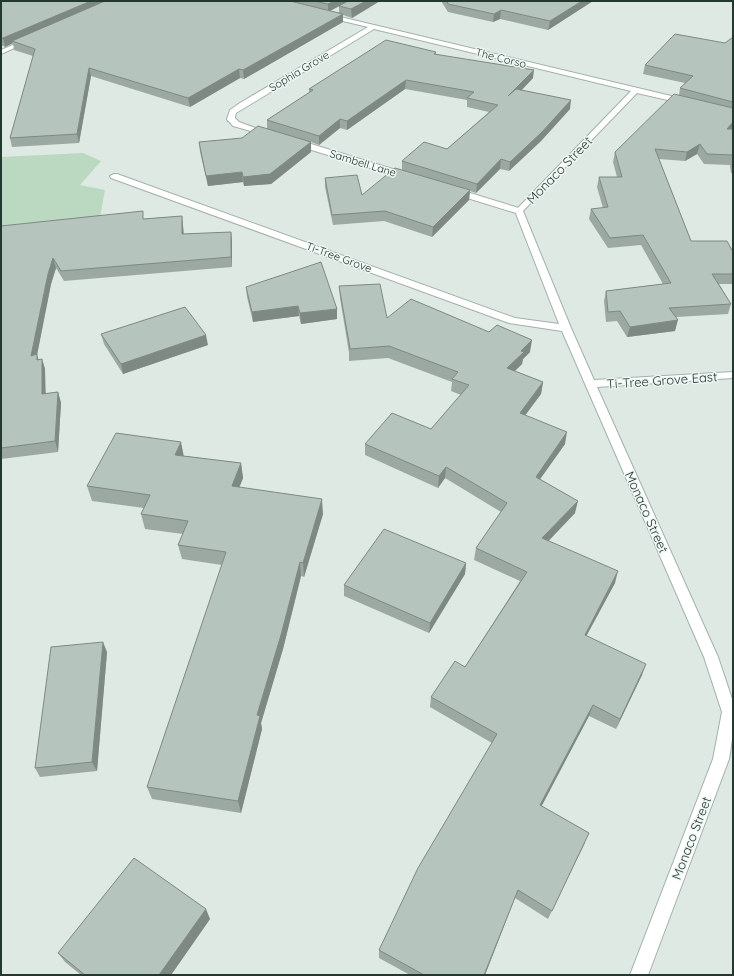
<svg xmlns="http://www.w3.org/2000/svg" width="734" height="976" viewBox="0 0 734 976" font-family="Quicksand,sans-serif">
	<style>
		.green { fill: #bad9c0 }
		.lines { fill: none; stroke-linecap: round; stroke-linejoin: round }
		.service-casing { stroke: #a3b0ab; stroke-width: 2 }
		.minor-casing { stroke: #a3b0ab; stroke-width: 2 }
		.service { fill: #fff; fill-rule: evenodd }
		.minor { fill: #fff; fill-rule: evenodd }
		.wall { fill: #9ca9a3; fill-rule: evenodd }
		.shaded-wall { fill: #7f8984 }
		.building { fill: #b5c4bd; stroke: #7f8984 }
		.labels { text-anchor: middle; stroke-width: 3; stroke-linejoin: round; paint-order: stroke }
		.far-street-label { font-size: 11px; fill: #223831; stroke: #eff6f2 }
		.street-label { font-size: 13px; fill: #223831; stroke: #eff6f2 }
	</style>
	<rect width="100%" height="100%" fill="#dfe9e4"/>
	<polygon class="green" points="83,153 101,161 80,185 105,190 99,223 1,229 1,157"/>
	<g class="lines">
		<g class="service-casing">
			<g id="service">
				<polygon points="228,117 234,117 239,122 272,134 268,136 233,126 227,119"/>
				<polygon points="292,140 298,140 409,174 410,176 406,178 403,178 292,144"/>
				<polygon points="451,189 457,189 522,209 523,211 522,213 516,213 451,193 450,191"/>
			</g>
		</g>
		<g class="minor-casing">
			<g id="minor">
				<polygon points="328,14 688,100 689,102 685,104 637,93 523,211 571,328 594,380 733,372 733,378 597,387 718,657 733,702 733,733 729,759 648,975 630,975 713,759 722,712 704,657 562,331 509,323 111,178 110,176 114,174 117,174 515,318 559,324 515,211 631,91 374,29 246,107 236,113 234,121 228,121 227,119 230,110 240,103 368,27 326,17 326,15"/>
				<polygon points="25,40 30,41 1,54 1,50"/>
			</g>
		</g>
		<use href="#service" class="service"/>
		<use href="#minor" class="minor"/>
	</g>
	<g class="wall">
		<path d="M1,1H380L352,18L343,15V22L244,79L240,78L190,107L91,76L79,143L12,147L10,138L33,56L14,50L13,43L5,47L1,45ZM339,6V13L330,11Z"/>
		<polygon points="441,1 593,1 548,30 500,19 493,22 448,12"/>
		<polygon points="733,37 733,127 731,129 733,129 733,173 731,173 730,165 704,164 697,154 685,161 659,159 691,241 733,252 733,284 719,284 731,304 728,314 676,317 675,331 627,337 617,321 606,322 604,301 606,291 663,284 641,245 608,248 589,219 591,209 603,208 597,187 599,177 617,177 613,162 615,152 679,95 680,88 685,83 643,74 645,65 725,43"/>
		<polygon points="436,52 436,54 533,78 522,90 570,109 541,141 509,171 500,169 476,193 470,191 469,200 432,237 384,221 333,225 325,187 325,178 362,195 402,170 402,161 447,149 489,112 467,107 467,100 405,89 347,130 340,128 319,145 311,142 311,152 271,184 244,186 243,182 208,186 200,152 199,142 242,138 267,129 267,120 309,93 309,89"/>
		<polygon points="182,216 183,226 184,234 231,232 232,242 232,267 64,281 56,268 51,284 37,355 38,359 42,359 45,369 45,394 58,392 61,403 58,452 1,459 1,226 144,219"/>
		<polygon points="339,286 387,318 530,352 523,359 522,364 515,371 543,382 541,394 525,415 565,444 540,479 575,513 548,541 615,583 586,636 642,675 616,729 589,716 541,806 585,843 548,919 515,898 485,975 410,975 379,958 379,950 492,743 430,707 431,697 465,667 520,581 474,560 476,548 501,512 445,478 438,488 365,455 365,444 431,429 461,395 451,391 452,382 388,358 349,361 349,353 340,298"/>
		<polygon points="246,287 337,309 337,319 301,324 299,316 253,322 247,297"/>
		<polygon points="101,334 208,345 123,374 104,344"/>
		<polygon points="184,456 241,463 243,478 239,488 323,514 304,577 301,576 283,649 261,723 262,729 241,813 152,799 147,787 222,565 182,559 178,545 183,534 145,529 141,514 144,508 92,501 87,486"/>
		<polygon points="466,563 465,574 429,633 344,596 344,585"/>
		<polygon points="107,652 97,771 40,777 35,768"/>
		<polygon points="210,919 171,975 81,975 65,962 58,953"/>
	</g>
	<g class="shaded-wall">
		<polygon points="91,1 111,1 12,41 13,43 5,47 3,38"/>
		<polygon points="334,1 349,1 328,12 328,4"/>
		<polygon points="366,1 380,1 352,18 351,9"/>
		<polygon points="582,1 593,1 548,30 550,21"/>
		<polygon points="501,10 500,19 493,22 494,14"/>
		<polygon points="343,14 343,22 244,79 243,70"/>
		<polygon points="89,68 91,76 79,143 77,134"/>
		<polygon points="239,69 240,78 190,107 188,98"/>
		<polygon points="534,70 533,78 507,105 508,96"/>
		<polygon points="406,80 405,89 347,130 347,121"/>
		<polygon points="571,100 570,109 541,141 509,171 510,162"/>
		<polygon points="340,119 340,128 319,145 319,136"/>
		<polygon points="733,122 733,127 724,138 727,129"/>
		<polygon points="311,142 311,152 271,184 244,186 243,177"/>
		<polygon points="700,144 697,154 685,161 687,152"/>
		<polygon points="501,159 500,169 476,193 477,184"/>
		<polygon points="242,172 243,182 208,186 206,176"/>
		<polygon points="470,190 469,200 432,237 433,227"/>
		<polygon points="182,216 183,226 184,244 182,234"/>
		<polygon points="231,232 232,242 232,267 231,257"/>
		<polygon points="53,258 56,268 51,284 37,355 40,365 31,356 48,274"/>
		<polygon points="298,306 299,316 253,322 252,312"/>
		<polygon points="337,309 337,319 301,324 300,313"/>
		<polygon points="678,320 675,331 627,337 630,327"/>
		<polygon points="206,335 208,345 123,374 121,364"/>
		<polygon points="532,340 530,352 523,359 522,364 505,380 507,368 521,351"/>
		<polygon points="42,359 45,369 46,404 42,394"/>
		<polygon points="543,382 541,394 518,425 520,413"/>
		<polygon points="58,392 61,403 58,452 55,441"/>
		<polygon points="567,432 565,444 533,489 536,477"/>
		<polygon points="181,442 184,457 175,455"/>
		<polygon points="241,463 243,478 234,501 232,486"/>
		<polygon points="446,467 445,478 438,488 439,476"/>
		<polygon points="322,499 323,514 304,577 303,563"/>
		<polygon points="578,501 575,513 540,550 542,538"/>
		<polygon points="300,562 301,576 283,649 261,723 262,729 241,813 238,801 257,715"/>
		<polygon points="466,563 465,574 429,633 430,623"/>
		<polygon points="618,571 615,583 581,646 585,635"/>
		<polygon points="103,642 107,652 97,771 92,762"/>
		<polygon points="646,664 642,675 616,729 620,719"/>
		<polygon points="593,705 589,716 537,815 540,805"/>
		<polygon points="518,890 485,975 484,975"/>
		<polygon points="206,909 210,919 171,975 159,975"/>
	</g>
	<g class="building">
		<polygon points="1,1 91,1 3,38 1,38"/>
		<polygon points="105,1 290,1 343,14 243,70 239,69 188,98 89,68 77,134 10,138 35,49 12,41"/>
		<polygon points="314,1 334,1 328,4"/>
		<polygon points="348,1 366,1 351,9 339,6"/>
		<polygon points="447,1 582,1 550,21 501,10 494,14 448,4"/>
		<polygon points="675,34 725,43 733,37 733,102 680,88 693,76 645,65"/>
		<polygon points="386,40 436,52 434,54 534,70 508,96 516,89 571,100 542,132 510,162 501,159 477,184 402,161 424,142 447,149 498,105 467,98 474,92 406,80 347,121 340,119 319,136 267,120 313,90 309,89"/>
		<polygon points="674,94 733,108 733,122 727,129 733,129 733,157 733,155 707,154 700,144 687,152 655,149 691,241 727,241 733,252 733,274 712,274 731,304 669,308 678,320 630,327 620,311 608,312 606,291 671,283 643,235 610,238 591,209 608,207 599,177 622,177 615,152"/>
		<polygon points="258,126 311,142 270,174 243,177 242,172 206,176 199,142 242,138"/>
		<polygon points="395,168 470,190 433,227 385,211 332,215 325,178 357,175 362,195"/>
		<polygon points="143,211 143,219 182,216 182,234 231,232 231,257 61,271 53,258 48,274 31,356 37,354 37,360 42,359 42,394 58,392 55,441 1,448 1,226"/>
		<polygon points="321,262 337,309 300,313 298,306 252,312 246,287"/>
		<polygon points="380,284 387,318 411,299 489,332 497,325 532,340 521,351 524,352 507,368 543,382 520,413 567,432 536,477 578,501 542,538 618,571 585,635 646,664 620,719 593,705 540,805 589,833 552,911 518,890 484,975 424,975 379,950 418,868 497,734 431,697 455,661 465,667 527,572 476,548 507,503 446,467 439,476 365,444 392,413 431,429 469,385 452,379 458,372 389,346 349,349 350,348 339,286"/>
		<polygon points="185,307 206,335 121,364 101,334"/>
		<polygon points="116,433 181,442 175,455 241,463 232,486 322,499 303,563 300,562 281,635 257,715 260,716 238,801 147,787 226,552 178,545 188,521 141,514 150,495 87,486"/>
		<polygon points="384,529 466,563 430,623 344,585"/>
		<polygon points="103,642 92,762 35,768 51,647"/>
		<polygon points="134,858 206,909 159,975 85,975 58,953"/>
	</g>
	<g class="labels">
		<g class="far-street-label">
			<text transform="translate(501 58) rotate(14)" y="4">The Corso</text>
			<text transform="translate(299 71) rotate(-31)" y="4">Sophia Grove</text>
			<text transform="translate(363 163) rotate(17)" y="4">Sambell Lane</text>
			<text transform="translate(339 257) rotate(20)" y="4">Ti-Tree Grove</text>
		</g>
		<g class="street-label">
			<text transform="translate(559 170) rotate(-46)" y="5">Monaco Street</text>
			<text transform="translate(662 380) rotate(-4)" y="5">Ti-Tree Grove East</text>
			<text transform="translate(647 512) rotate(66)" y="5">Monaco Street</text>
			<text transform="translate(691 838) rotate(-69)" y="5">Monaco Street</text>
		</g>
	</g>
	<rect width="734" height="976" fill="none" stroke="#223831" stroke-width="4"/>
</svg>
